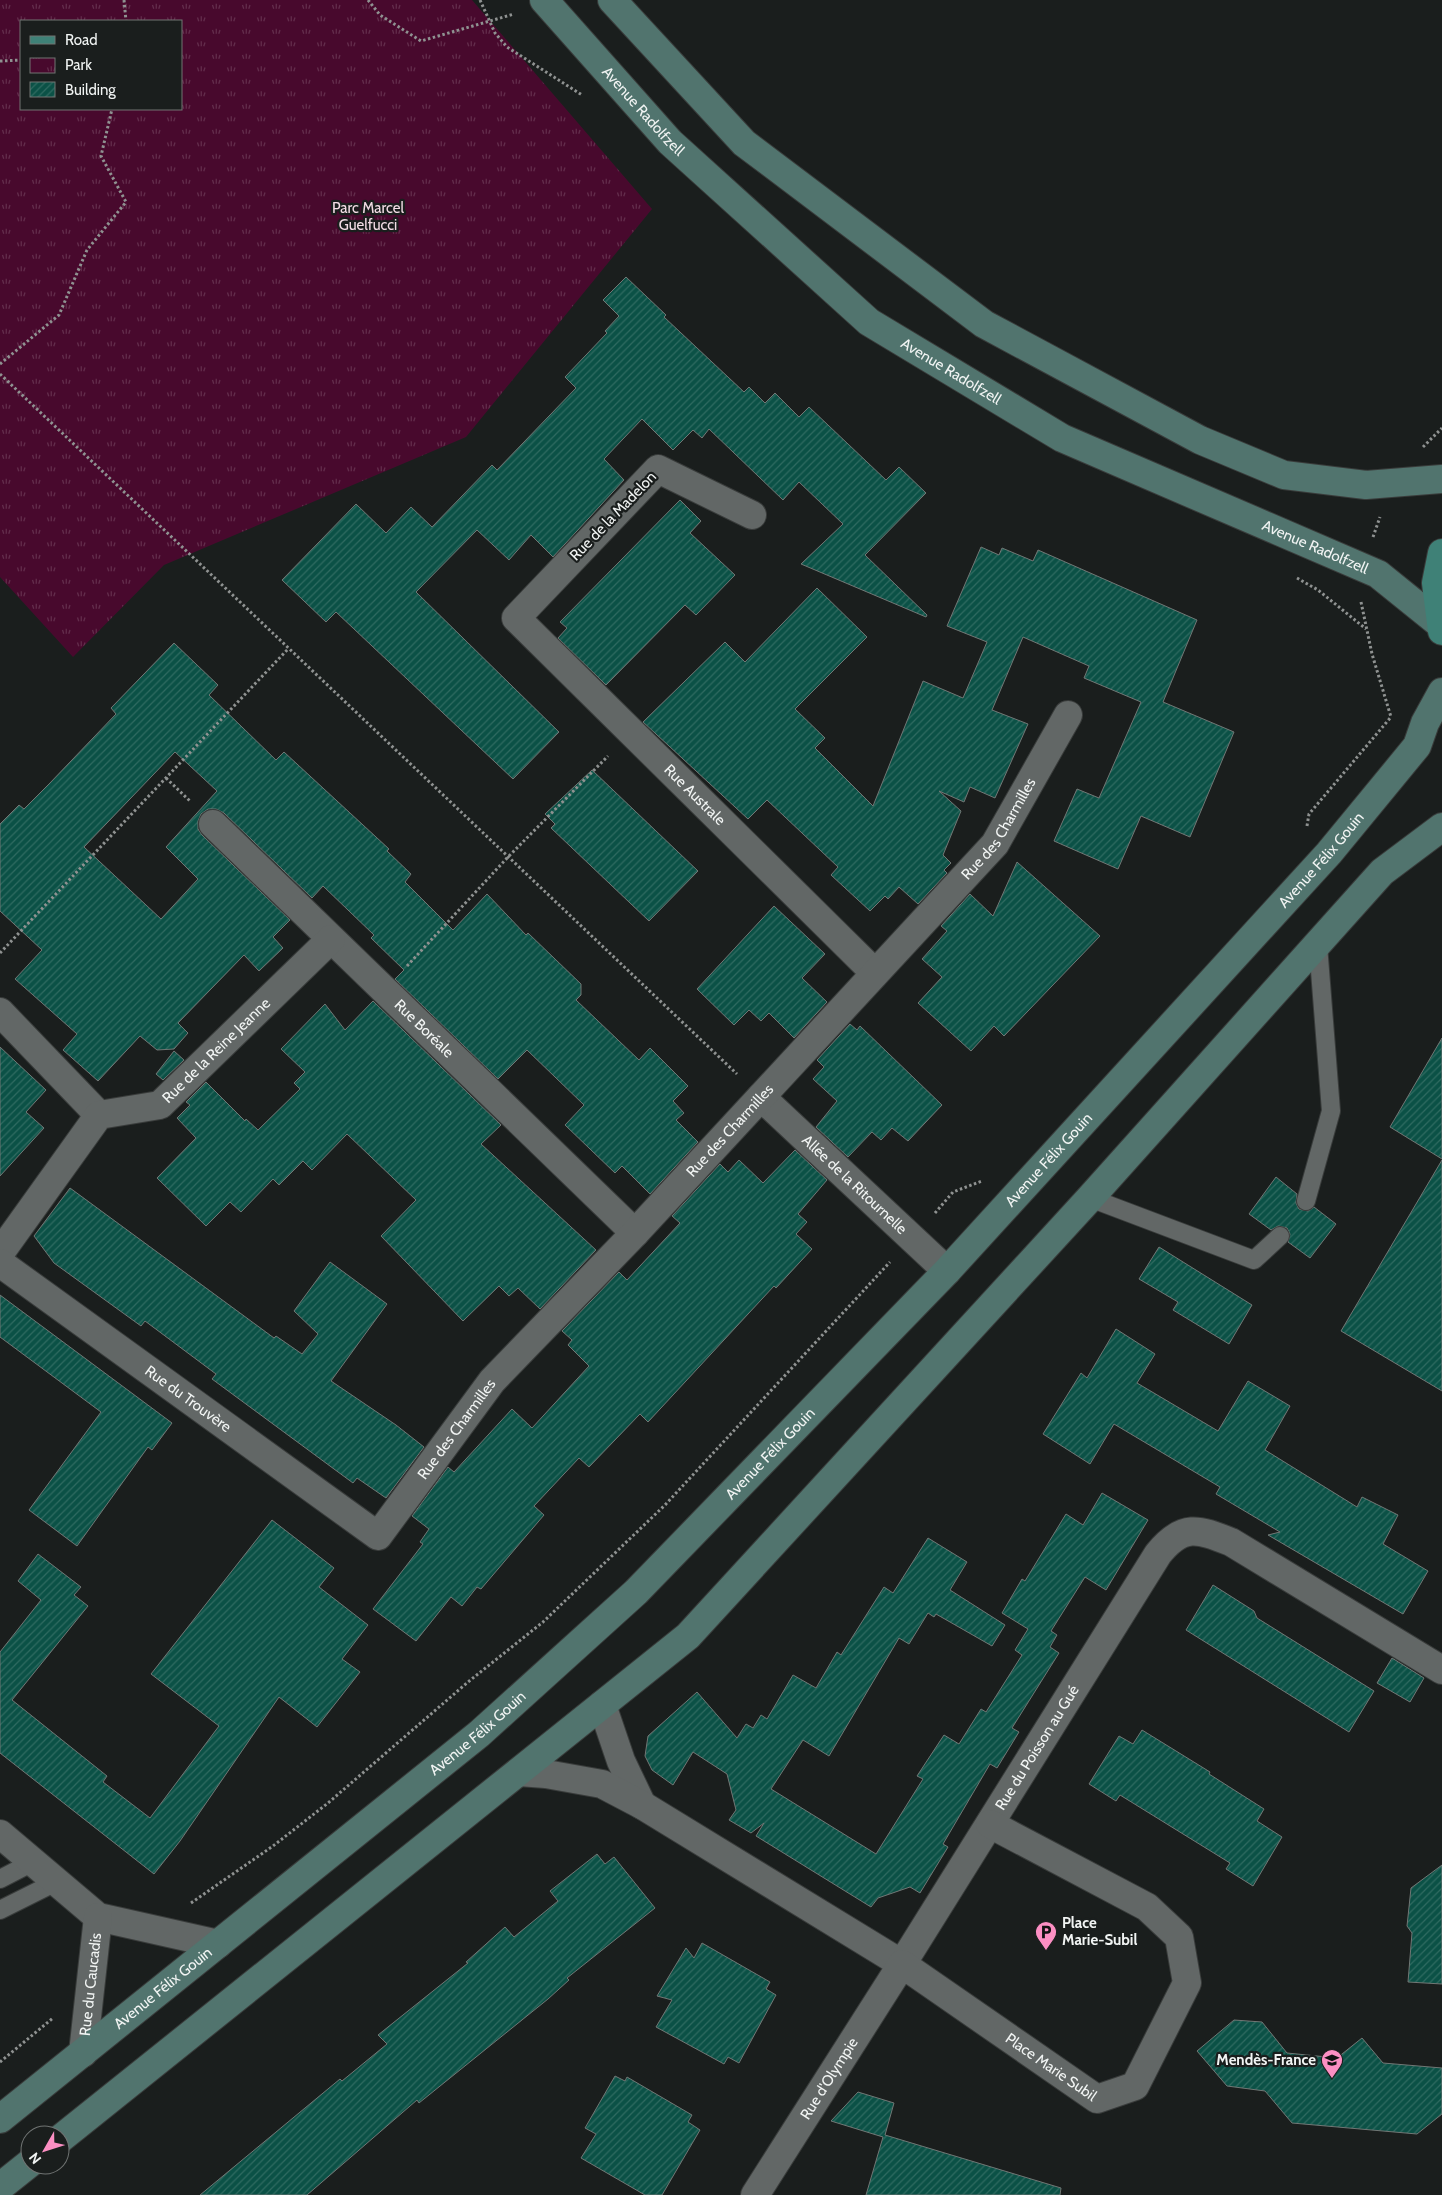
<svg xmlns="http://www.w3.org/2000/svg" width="1442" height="2195" viewBox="0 0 1442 2195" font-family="Cabin,sans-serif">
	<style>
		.park { fill: url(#park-tufts); fill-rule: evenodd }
		.building { fill: url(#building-hatch); stroke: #717775; fill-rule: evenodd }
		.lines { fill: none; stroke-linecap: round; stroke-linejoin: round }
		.lane-casing { stroke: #393c3b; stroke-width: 20 }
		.street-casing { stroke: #393c3b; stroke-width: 30 }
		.secondary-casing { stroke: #393c3b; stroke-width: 30 }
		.primary-casing { stroke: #393c3b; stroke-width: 30 }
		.path { stroke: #8f9291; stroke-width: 3; stroke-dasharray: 2.5 2.5; stroke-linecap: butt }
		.lane { stroke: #626766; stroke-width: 18 }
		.street { stroke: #626766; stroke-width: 28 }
		.secondary { stroke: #51746e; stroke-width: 28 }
		.primary { stroke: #3f8177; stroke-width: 28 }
		.labels { text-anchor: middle; stroke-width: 4.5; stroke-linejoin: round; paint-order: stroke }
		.street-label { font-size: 15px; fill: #f1f4f3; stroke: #1a1e1d }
		.park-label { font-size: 15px; fill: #f3dce5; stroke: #1a1e1d }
		.poi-label { font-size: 15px; font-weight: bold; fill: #f1f4f3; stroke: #1a1e1d; text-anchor: start }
	</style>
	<defs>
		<pattern id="park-tufts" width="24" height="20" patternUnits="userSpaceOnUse" patternTransform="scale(1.25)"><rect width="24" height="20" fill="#48092d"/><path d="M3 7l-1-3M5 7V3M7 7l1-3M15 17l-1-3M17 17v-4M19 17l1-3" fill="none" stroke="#632d4c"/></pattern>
		<pattern id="building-hatch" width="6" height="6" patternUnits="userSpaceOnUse" patternTransform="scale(1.25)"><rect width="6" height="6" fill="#0b5146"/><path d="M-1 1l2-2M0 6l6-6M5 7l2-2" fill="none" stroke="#2f6b61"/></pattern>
	</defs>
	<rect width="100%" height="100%" fill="#1a1e1d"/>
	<path class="park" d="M0,0H472L652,209L466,437L164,565L73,657L0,577ZM21,21H181V109H21Z"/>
	<g class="building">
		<polygon points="626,277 666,315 664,317 744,392 749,387 765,403 775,393 799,417 809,407 886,480 899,467 926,493 865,555 927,615 926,617 801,564 843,524 799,482 783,500 709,429 702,438 693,430 673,450 642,419 604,459 624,480 553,557 531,535 509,560 477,530 416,592 559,732 513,779 336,612 326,622 282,580 356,504 386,533 411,507 432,527 492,465 497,470 576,388 565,377 607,333 605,331 619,316 603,300"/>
		<polygon points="680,500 701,521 690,533 735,575 696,615 685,605 606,685 558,638 567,628 560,622"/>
		<polygon points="981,547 999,555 1002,548 1033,561 1038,550 1197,620 1163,702 1234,732 1190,837 1141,816 1118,869 1054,841 1077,789 1099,798 1141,702 1084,678 1089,666 1023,637 992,710 1028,724 995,798 970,787 964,802 939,791 961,811 943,855 951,863 944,870 947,873 918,904 899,887 888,899 885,896 870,911 831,875 838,867 767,800 748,819 643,722 725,642 745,662 817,588 867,637 795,709 825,738 815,748 873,806 923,681 963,698 987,642 947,626"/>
		<path d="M174,643L218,685L209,695L276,760L284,752L389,849L387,851L411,874L405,882L453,930L487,894L526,935L528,933L581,984V995L576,1000L639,1060L650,1048L688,1086L673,1101L684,1113L676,1120L698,1142L650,1194L622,1166L615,1173L565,1125L584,1105L527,1050L498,1079L395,979L404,970L371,938L374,935L323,886L312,898L224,813L216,809H208L201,814L198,821V829L202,835L290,920L273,937L283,948L259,971L244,955L178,1023L188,1033L174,1049L157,1050L140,1036L98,1081L63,1050L77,1034L15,979L42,950L0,911V824L19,805L24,809L49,784L116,714L111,708ZM175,752L217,791L166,847L198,879L161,919L84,847Z"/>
		<polygon points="592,770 698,871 649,921 551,828 555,824 545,814"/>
		<polygon points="1017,862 1100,936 1004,1036 994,1026 971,1051 918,1003 942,977 922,959 947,931 941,926 970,894 993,916"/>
		<polygon points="774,906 825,954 802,978 827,1002 794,1038 769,1013 761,1021 749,1010 734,1025 697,989"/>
		<polygon points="373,1001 501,1125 481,1144 596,1250 540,1309 518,1288 509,1296 499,1286 463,1321 381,1236 416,1200 347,1134 312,1170 303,1161 279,1185 273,1179 241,1212 230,1202 206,1226 157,1178 196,1138 177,1118 190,1105 186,1102 206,1082 245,1121 246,1119 258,1130 300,1089 294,1083 305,1072 281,1049 325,1004 345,1030"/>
		<polygon points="850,1024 857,1030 860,1026 942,1105 908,1141 892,1128 881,1140 872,1132 848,1157 816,1127 837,1101 813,1079 824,1067 817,1060"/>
		<polygon points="1442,1038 1442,1159 1390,1127"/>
		<polygon points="0,1047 46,1090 26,1112 44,1128 0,1176"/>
		<polygon points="174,1051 184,1060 163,1080 156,1074"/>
		<polygon points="795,1150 827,1180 798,1214 807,1222 796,1234 812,1249 776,1288 774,1286 648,1422 640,1414 589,1467 579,1458 534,1506 544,1515 481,1589 477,1587 462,1606 451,1597 416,1641 373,1609 423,1544 420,1542 429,1529 412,1516 448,1467 454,1472 512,1409 532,1428 589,1366 568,1345 572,1340 562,1331 619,1272 627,1280 680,1223 672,1216 720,1164 728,1172 739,1160 763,1183"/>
		<polygon points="1442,1160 1442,1391 1341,1331"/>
		<polygon points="1276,1177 1297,1194 1296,1203 1299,1209 1308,1211 1314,1207 1336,1224 1310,1258 1288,1242 1290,1234 1287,1228 1278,1226 1271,1230 1249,1214"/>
		<polygon points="70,1188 274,1338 276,1336 302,1354 318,1334 294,1311 330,1262 387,1304 331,1381 396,1425 424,1447 386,1498 357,1478 353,1483 212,1379 216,1374 145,1321 141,1326 54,1263 34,1236"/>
		<polygon points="1159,1247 1252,1305 1229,1344 1173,1310 1178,1302 1139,1279"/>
		<polygon points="0,1295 172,1423 152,1450 148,1447 77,1546 29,1510 101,1412 0,1337"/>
		<polygon points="1116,1329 1155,1354 1137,1383 1218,1431 1248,1381 1290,1406 1265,1450 1357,1507 1362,1497 1398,1515 1383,1544 1428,1571 1403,1614 1268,1535 1280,1532 1216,1494 1220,1487 1114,1424 1090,1464 1043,1434 1081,1373 1087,1378"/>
		<polygon points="1102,1493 1148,1520 1106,1590 1085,1577 1051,1631 1057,1635 1050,1647 1059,1653 1012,1728 1019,1732 997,1768 990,1764 943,1844 948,1847 920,1893 910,1887 878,1898 871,1907 756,1836 764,1823 751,1833 729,1820 736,1810 727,1774 693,1752 673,1785 652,1770 645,1756 648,1736 697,1692 737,1738 746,1724 753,1728 761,1715 767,1719 793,1675 816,1688 837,1652 841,1655 884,1587 893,1593 928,1538 967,1562 950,1590 1005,1625 992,1646 936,1614 934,1617 928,1613 909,1644 899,1638 829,1756 803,1740 771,1789 876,1854 923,1779 917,1776 944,1735 959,1744 981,1709 986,1712 1022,1655 1015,1650 1028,1629 1002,1613 1022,1579 1025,1581 1066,1514 1083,1525"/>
		<polygon points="272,1520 334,1568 319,1587 368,1625 342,1659 360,1672 317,1727 279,1697 180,1841 154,1874 0,1753 0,1652 41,1600 18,1581 38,1554 81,1587 74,1595 88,1606 12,1700 107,1776 103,1782 150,1818 219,1726 151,1674"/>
		<polygon points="1213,1585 1254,1611 1257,1618 1374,1691 1349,1732 1186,1630"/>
		<polygon points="1392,1658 1424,1678 1410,1702 1377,1683"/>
		<polygon points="1142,1730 1210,1772 1209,1774 1264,1809 1257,1821 1282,1837 1253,1886 1226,1869 1230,1863 1120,1795 1116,1801 1089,1784 1119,1736 1133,1744"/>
		<polygon points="597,1854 605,1864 614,1857 655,1908 567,1978 569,1980 548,1999 419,2103 417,2100 307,2195 200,2195 340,2079 342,2081 387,2044 378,2035 468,1963 466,1962 505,1927 514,1937 558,1901 550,1891"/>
		<polygon points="1442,1865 1442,1984 1408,1982 1412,1933 1407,1926 1411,1888"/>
		<polygon points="702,1943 770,1982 766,1989 776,1995 739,2063 728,2057 724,2064 656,2027 672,2000 657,1996 686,1948 694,1958"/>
		<polygon points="1234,2020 1262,2022 1287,2053 1337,2058 1362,2038 1383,2063 1442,2068 1442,2114 1417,2134 1292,2123 1265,2091 1227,2086 1197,2051"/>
		<polygon points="615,2076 625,2081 627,2077 692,2115 688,2122 700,2130 662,2195 645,2195 581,2158 596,2134 585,2128"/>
		<polygon points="858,2092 894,2103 885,2135 1061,2188 1060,2195 866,2195 883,2137 831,2121"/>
	</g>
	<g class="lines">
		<g class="lane-casing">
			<g id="lane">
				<polyline points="1090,1198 1254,1260 1280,1236"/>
				<polyline points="1306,1201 1331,1111 1318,945"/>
				<polyline points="0,1879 33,1862"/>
				<polyline points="0,1910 56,1882"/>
			</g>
		</g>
		<g class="street-casing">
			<g id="street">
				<path id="s1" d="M752,515L658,469L516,618L875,973"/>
				<path id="s2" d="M213,824L635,1233"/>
				<polyline points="0,1012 99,1115"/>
				<path id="s3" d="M761,1097L947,1271"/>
				<path id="s4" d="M0,1253L99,1115L160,1105L331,939"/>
				<path id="s5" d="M0,1263L378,1536L492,1381L635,1233L995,844L1068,715"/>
				<polyline points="602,1705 621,1761 642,1805"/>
				<path id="s6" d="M519,1772L546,1774L602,1784L642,1805L902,1964L1158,1554C1183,1523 1198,1529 1231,1542L1442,1670"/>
				<polyline points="0,1834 98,1917 218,1944"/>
				<path id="s7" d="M83,2053L98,1917"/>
				<path id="s8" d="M755,2195L902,1964L1097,2099L1135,2086L1187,1983L1179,1937L1147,1907L990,1824"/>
			</g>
		</g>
		<g class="secondary-casing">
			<g id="secondary">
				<path id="s9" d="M544,0L670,142L869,322L1062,438L1378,574L1440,624"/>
				<polyline points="612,0 744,143 984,324 1200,440 1284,475 1366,485 1442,479"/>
				<path id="s10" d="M0,2119L479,1734L636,1592L947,1271L1329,853L1417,746L1425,723L1442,692"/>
				<polyline points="60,2139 688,1636 1090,1198 1382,872 1442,827"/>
				<polyline points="0,2187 30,2163"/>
			</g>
		</g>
		<g class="primary-casing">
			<polyline id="primary" points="1442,553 1436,583 1442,631"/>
		</g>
		<g class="path">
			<polyline points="124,0 126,21"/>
			<polyline points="368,0 380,15 421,41 514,14"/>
			<polyline points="480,0 495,33 507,47 582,95"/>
			<polyline points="0,61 21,60"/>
			<polyline points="0,364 59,315 87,250 126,202 101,156 112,109"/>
			<polyline points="0,374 737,1074"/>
			<polyline points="1423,447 1442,428"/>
			<polyline points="1373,537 1380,517"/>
			<polyline points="1297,578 1318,590 1366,629"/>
			<polyline points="1361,602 1372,654 1391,717"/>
			<polyline points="166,778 191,802"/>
			<polyline points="1307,826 1309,814 1391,717"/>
			<polyline points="0,953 288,649"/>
			<polyline points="407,966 508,857 608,756"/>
			<polyline points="935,1213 953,1192 982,1181"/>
			<polyline points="191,1903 273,1846 328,1803 468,1682 543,1622 665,1505 890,1262"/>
			<polyline points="0,2062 53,2018"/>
		</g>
		<use href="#lane" class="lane"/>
		<use href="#street" class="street"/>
		<use href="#secondary" class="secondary"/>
		<use href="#primary" class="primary"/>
	</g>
	<defs>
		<g id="parking-pin" transform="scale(1.125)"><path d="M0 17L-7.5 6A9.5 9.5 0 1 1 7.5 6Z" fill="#fc8fc3" stroke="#1a1e1d"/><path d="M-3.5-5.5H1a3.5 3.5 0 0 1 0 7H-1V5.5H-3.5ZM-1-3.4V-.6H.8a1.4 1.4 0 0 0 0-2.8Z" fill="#111"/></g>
		<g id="school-pin" transform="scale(1.125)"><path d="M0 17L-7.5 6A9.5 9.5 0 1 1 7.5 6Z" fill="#fc8fc3" stroke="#1a1e1d"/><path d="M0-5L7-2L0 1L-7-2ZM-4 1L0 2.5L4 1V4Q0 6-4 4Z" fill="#111"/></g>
	</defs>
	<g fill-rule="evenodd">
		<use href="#parking-pin" x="1046" y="1932"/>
		<use href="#school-pin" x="1332" y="2060"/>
	</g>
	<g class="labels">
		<g class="street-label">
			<text dy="5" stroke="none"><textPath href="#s9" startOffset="149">Avenue Radolfzell</textPath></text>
			<text dy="5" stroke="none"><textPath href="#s9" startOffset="554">Avenue Radolfzell</textPath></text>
			<text transform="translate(613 516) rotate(-46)" y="5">Rue de la Madelon</text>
			<text dy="5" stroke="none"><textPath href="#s9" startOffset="959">Avenue Radolfzell</textPath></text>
			<text dy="5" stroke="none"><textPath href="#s1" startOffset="562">Rue Australe</textPath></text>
			<text dy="5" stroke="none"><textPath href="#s5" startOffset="1409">Rue des Charmilles</textPath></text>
			<text dy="5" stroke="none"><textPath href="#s10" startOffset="1829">Avenue Félix Gouin</textPath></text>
			<text dy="5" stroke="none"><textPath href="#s2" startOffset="294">Rue Boréale</textPath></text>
			<text dy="5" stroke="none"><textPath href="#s4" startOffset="310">Rue de la Reine Jeanne</textPath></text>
			<text dy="5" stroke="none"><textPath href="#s5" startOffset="1004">Rue des Charmilles</textPath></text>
			<text dy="5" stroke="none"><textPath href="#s10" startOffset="1424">Avenue Félix Gouin</textPath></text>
			<text dy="5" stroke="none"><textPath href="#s3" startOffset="128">Allée de la Ritournelle</textPath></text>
			<text dy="5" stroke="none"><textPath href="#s5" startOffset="232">Rue du Trouvère</textPath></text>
			<text dy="5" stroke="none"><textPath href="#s5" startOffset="599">Rue des Charmilles</textPath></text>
			<text dy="5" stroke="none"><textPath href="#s10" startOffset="1019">Avenue Félix Gouin</textPath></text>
			<text dy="5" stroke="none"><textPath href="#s10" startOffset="614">Avenue Félix Gouin</textPath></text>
			<text dy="5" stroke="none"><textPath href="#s6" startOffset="689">Rue du Poisson au Gué</textPath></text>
			<text dy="5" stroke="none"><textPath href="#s7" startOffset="69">Rue du Caucadis</textPath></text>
			<text dy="5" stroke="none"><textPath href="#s10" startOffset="209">Avenue Félix Gouin</textPath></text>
			<text dy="5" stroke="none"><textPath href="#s8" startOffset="455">Place Marie Subil</textPath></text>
			<text dy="5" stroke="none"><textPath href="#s8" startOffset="138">Rue d'Olympie</textPath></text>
		</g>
		<g class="park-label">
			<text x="368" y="213">Parc Marcel<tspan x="368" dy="17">Guelfucci</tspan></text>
		</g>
		<g class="poi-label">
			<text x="1062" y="1928">Place<tspan x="1062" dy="17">Marie-Subil</tspan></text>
			<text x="1316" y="2065" text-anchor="end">Mendès-France</text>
		</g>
	</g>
	<rect x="20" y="20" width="162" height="90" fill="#1a1e1d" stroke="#707473"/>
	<rect x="30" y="36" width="25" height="8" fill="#3f8177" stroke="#707473"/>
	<text x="65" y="45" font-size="15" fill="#f1f4f3">Road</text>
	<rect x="30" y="58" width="25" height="15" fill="url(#park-tufts)" stroke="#707473"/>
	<text x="65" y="70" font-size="15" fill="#f1f4f3">Park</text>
	<rect x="30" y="82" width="25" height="15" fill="url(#building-hatch)" stroke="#707473"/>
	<text x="65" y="95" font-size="15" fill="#f1f4f3">Building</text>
	<g transform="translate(45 2150) rotate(231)"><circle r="24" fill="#1a1e1d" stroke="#707473"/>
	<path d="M0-4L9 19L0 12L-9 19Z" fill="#fc8fc3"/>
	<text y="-8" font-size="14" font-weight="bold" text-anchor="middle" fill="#f1f4f3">N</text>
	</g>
</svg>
